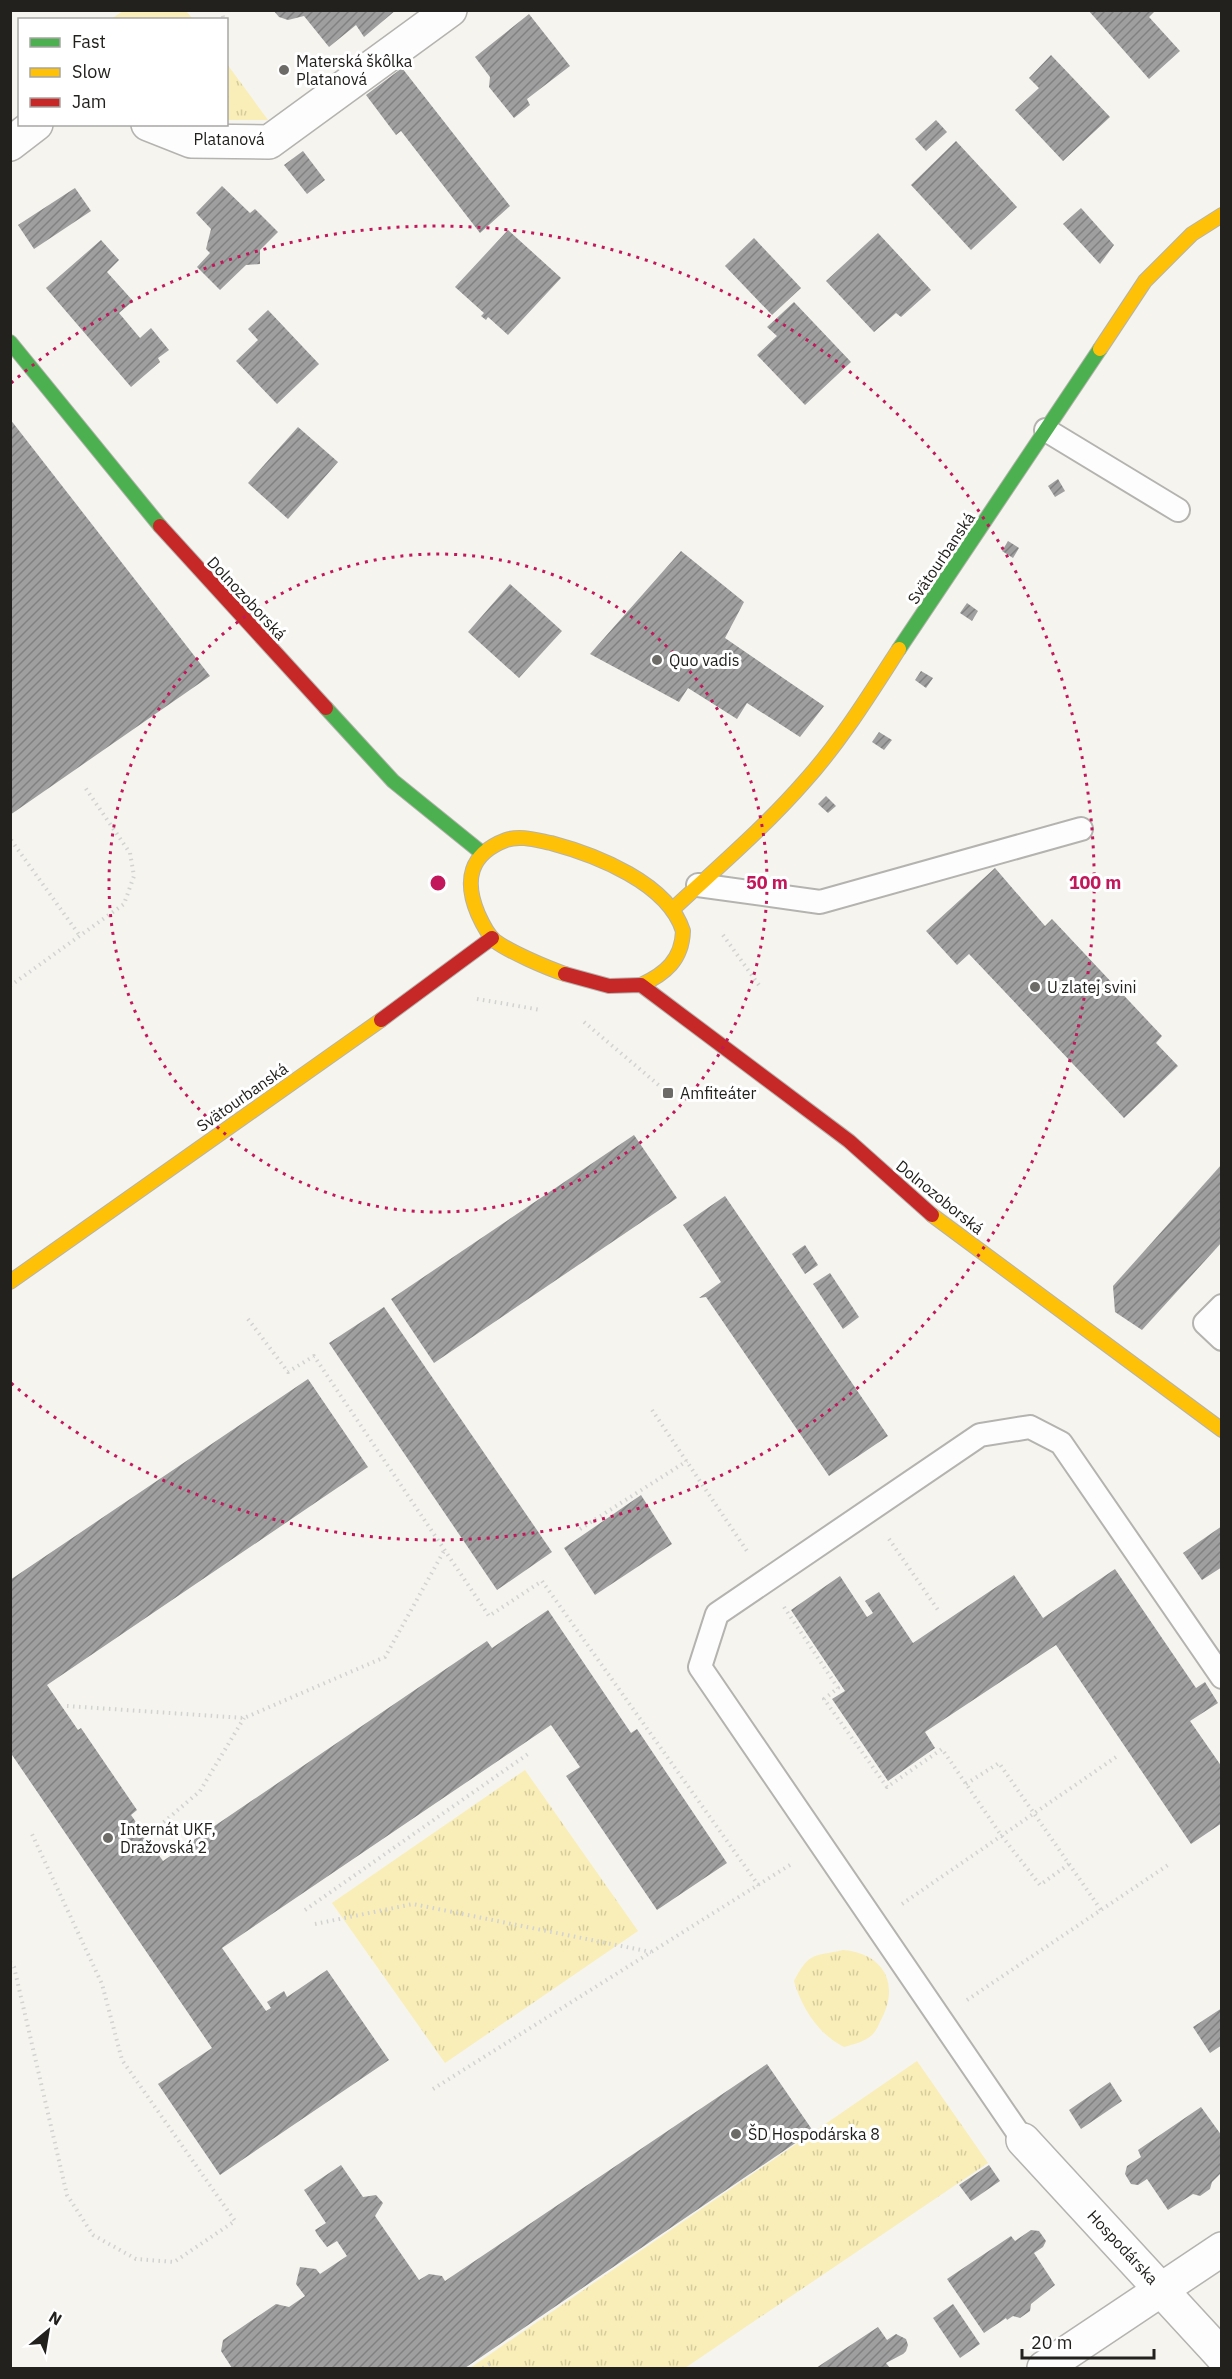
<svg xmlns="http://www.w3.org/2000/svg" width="1232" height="2379" viewBox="0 0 1232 2379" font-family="'IBM Plex Sans',sans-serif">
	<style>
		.grass { fill: url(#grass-tufts) }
		.building { fill: url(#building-hatch) }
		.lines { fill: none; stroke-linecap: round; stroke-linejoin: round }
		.lane-casing { stroke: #b4b3af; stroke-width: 26 }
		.street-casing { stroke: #b4b3af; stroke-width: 36 }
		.fast-casing { stroke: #b4b3af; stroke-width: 16 }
		.slow-casing { stroke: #b4b3af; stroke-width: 16 }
		.jam-casing { stroke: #b4b3af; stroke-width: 16 }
		.path { stroke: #d2d2d1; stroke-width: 4; stroke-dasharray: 1.5 4.5; stroke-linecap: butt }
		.lane { stroke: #fefdfd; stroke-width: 22 }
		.street { stroke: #fefdfd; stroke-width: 33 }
		.fast { stroke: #4caf50; stroke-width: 14 }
		.slow { stroke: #ffc107; stroke-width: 14 }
		.jam { stroke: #c62828; stroke-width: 14 }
		.ring { fill: none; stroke: #c2185b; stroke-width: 3; stroke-dasharray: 3 6 }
		.poi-dot { fill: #6c6b67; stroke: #fff; stroke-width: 2 }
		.labels { text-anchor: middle; stroke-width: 6; stroke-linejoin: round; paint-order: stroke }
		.poi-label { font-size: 16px; fill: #22211e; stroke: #fff; text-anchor: start }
		.street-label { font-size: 16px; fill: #22211e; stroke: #fff }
		.centre { fill: #c2185b; stroke: #fff; stroke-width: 3 }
		.ring-label { font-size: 18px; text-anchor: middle; font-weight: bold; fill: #c2185b; stroke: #fff; stroke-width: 6; stroke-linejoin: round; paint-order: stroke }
	</style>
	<defs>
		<pattern id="grass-tufts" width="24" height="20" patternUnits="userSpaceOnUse" patternTransform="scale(1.5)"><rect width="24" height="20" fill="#f9eeb7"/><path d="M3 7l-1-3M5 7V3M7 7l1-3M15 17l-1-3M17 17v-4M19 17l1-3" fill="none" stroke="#d5cc9d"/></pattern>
		<pattern id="building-hatch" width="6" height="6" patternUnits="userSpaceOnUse" patternTransform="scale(1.5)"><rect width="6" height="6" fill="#9f9f9f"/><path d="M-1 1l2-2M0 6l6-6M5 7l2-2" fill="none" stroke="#818181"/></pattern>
	</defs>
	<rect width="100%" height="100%" fill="#f5f4ef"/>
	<g class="grass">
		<polygon points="123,11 186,11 193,19 111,19"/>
		<polygon points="227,64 268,120 227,120"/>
		<polygon points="525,1770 638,1931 445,2063 332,1903"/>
		<path d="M843,1950C882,1953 900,1982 882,2018C879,2023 877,2030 873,2034C865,2042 854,2044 844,2047C818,2034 802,2008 794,1981C810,1951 813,1957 843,1950Z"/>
		<polygon points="917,2061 988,2163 685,2368 470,2368"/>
	</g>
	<g class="building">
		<polygon points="273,10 396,10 364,37 356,25 329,47 304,16 288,20 279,17"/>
		<polygon points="1088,10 1156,10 1149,17 1180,51 1149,79"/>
		<polygon points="529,14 570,66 527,99 530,105 514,118 489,87 490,77 475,57"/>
		<polygon points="1051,55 1110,117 1063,161 1015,110 1039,88 1029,78"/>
		<polygon points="402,68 510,206 480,233 401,131 396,135 366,95"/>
		<polygon points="936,120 947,132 926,151 915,139"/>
		<polygon points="956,141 1017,207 971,250 911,185"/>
		<polygon points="303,151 325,180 307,194 284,165"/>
		<polygon points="222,186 250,213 255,209 278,232 260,250 260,264 246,265 220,290 197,267 210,253 206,249 211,229 196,213"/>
		<polygon points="75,188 91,211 34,249 18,225"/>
		<polygon points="1081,208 1114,245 1100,264 1063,224"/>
		<polygon points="508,230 561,278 508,335 488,317 486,320 481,316 484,313 455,287"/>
		<polygon points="878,233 931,290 901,317 896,313 874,332 826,281"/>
		<polygon points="754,238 801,288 772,315 725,266"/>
		<polygon points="101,240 119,260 107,272 133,301 119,313 140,338 151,328 169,350 158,358 160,362 131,387 46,288"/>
		<polygon points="794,302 851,362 805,405 757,355 777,336 767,327"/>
		<polygon points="268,310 319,364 277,404 236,361 258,340 248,329"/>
		<polygon points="10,419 210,676 10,815"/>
		<polygon points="298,427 338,462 288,519 248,483"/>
		<polygon points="1058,479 1065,491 1055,497 1048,486"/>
		<polygon points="1008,541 1019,548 1013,558 1002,551"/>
		<polygon points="681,551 744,602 725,638 824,706 800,737 747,703 737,719 688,688 679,702 590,654"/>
		<polygon points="510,584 562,631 519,678 468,632"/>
		<polygon points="967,603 978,611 972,621 960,613"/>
		<polygon points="921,671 933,678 926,688 915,680"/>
		<polygon points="879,732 892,740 884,750 872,742"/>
		<polygon points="826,796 836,806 828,813 818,804"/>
		<polygon points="995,868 1045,926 1052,919 1162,1036 1156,1043 1178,1066 1124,1118 969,954 957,965 926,931"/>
		<polygon points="634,1135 677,1198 434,1363 391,1299"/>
		<polygon points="1222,1164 1222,1242 1142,1330 1115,1312 1113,1286"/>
		<polygon points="725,1196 888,1436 829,1476 706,1297 699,1298 721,1282 683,1225"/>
		<polygon points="805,1245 818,1265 805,1274 792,1254"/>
		<polygon points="830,1273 859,1317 843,1329 813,1284"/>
		<polygon points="384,1307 552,1552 497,1590 329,1343"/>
		<polygon points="308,1379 368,1467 47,1685 78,1730 81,1728 137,1810 131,1815 163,1861 487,1641 492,1648 548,1610 631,1733 637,1729 727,1863 657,1910 566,1776 580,1767 551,1725 222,1948 266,2011 271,2008 267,2002 284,1991 287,1997 327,1970 389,2060 220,2175 158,2084 212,2048 10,1752 10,1580"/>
		<polygon points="641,1495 672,1544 595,1595 564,1548"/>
		<polygon points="1222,1526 1222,1567 1202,1580 1183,1553"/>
		<polygon points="1115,1569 1196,1688 1205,1682 1218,1703 1190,1721 1222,1767 1222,1823 1191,1844 1056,1645 925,1732 935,1748 888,1781 832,1699 845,1691 791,1610 840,1576 867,1617 873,1613 865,1601 879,1592 913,1643 1014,1575 1043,1618"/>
		<polygon points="1222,2008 1222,2045 1210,2053 1193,2027"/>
		<polygon points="767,2064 813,2131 465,2368 232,2368 221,2351 223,2340 276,2304 289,2307 305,2296 296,2284 300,2267 316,2269 320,2274 347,2256 337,2241 327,2247 317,2234 315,2230 326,2223 304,2190 341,2165 363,2197 376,2195 383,2203 375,2216 419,2280 429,2274 442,2276 445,2281"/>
		<polygon points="1110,2082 1122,2101 1081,2129 1069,2110"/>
		<polygon points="1201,2107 1222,2136 1222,2172 1212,2182 1210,2189 1200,2196 1193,2194 1168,2210 1147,2179 1138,2185 1131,2184 1125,2174 1127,2166 1141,2157 1138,2150"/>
		<polygon points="989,2165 1000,2181 971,2201 959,2185"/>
		<polygon points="1031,2230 1039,2231 1046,2241 1043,2247 1034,2253 1055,2285 1031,2304 1030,2311 1020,2318 1013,2316 1007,2320 1006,2318 984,2333 947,2279 1011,2236 1015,2241"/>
		<polygon points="953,2304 980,2344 960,2358 933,2318"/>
		<polygon points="878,2327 887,2340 896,2334 906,2339 908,2345 906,2351 903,2354 886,2363 890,2368 816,2368"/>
	</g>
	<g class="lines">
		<g class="lane-casing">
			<g id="lane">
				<polyline points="1046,430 1178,510"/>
				<polyline points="698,885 820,902 1081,829"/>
				<polyline points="1222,1306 1205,1323 1222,1339"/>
				<polyline points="1023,2140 700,1667 717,1614 980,1435 1030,1427 1061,1443 1222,1677"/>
			</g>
		</g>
		<g class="street-casing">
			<g id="street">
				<polyline points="148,124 191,141 269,142 450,10"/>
				<polyline points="10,144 36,124"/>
				<polyline points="1023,2140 1222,2356"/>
				<polyline points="1044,2368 1222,2249"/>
			</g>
		</g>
		<g class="fast-casing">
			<g id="fast">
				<polyline points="10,342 160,526"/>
				<polyline points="899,649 1100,349"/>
				<polyline points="326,708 393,781 482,853"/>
			</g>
		</g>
		<g class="slow-casing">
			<g id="slow">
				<polyline points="1100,349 1145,281 1192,234 1222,215"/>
				<path d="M673,909C718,867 765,827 805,781C841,741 870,694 899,649"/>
				<path d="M565,974C547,968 510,952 495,941C487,934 482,923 478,914C464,881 469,854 506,840C520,835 536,840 551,843C596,855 668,883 683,931C682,960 665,974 641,985"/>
				<polyline points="932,1215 1222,1430"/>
				<polyline points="10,1282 381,1020"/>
			</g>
		</g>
		<g class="jam-casing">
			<g id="jam">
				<polyline points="160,526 326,708"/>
				<polyline points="565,974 609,986 641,985 849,1141 932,1215"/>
				<polyline points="381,1020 492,938"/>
			</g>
		</g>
		<g class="path">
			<polyline points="221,10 224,20"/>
			<polyline points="226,29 226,35"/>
			<polyline points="11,840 80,936"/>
			<polyline points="723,935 761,988"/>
			<polyline points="10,986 124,904 134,876 130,853 84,786"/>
			<polyline points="477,999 541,1010"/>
			<polyline points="584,1022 668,1093"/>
			<polyline points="248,1319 288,1372 314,1356 489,1616 542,1581 759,1886"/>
			<polyline points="652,1410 747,1551"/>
			<polyline points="580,1529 687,1461"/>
			<polyline points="889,1539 938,1610"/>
			<polyline points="784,1607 838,1688 824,1699 887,1787 942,1749 1001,1835 1040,1885 1069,1864"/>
			<polyline points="67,1706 244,1718 385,1657 445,1549"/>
			<polyline points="966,1784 999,1763 1101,1910"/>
			<polyline points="150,1834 200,1791 244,1718"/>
			<polyline points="902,1904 1119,1755"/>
			<polyline points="305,1910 528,1754"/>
			<polyline points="315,1924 413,1904 651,1952"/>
			<polyline points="10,1962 14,1967 67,2195 93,2235 136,2259 174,2262 235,2221 122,2060 102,1984 31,1832"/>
			<polyline points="967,2000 1168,1865"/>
			<polyline points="433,2089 793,1863"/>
			<polyline points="483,2368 491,2363"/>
		</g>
		<use href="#lane" class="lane"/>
		<use href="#street" class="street"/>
		<use href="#fast" class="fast"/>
		<use href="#slow" class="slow"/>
		<use href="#jam" class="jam"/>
	</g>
	<g class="ring">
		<circle cx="438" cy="883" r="329"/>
		<path d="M11 383A657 657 0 1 1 11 1383"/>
	</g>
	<g class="poi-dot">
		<circle cx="284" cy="70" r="6"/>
		<circle cx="657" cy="660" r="6"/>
		<circle cx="1035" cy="987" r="6"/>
		<rect x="662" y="1087" width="12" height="12" rx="3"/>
		<circle cx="108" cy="1838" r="6"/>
		<circle cx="736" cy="2134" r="6"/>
	</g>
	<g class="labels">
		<g class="poi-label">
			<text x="296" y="67">Materská škôlka<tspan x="296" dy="18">Platanová</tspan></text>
			<text x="669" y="666">Quo vadis</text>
			<text x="1047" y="993">U zlatej svini</text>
			<text x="680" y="1099">Amfiteáter</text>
			<text x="120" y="1835">Internát UKF,<tspan x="120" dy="18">Dražovská 2</tspan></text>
			<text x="748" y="2140">ŠD Hospodárska 8</text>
		</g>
		<g class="street-label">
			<text x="229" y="145">Platanová</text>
			<text transform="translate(941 558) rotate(-56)" y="6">Svätourbanská</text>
			<text transform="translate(247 598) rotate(47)" y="6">Dolnozoborská</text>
			<text transform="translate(242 1097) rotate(-35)" y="6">Svätourbanská</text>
			<text transform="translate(940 1197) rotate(39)" y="6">Dolnozoborská</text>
			<text transform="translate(1123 2247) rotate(47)" y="6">Hospodárska</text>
		</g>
	</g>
	<circle cx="438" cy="883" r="9" class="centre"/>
	<g class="ring-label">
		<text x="767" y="889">50 m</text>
		<text x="1095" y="889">100 m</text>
	</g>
	<rect width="1232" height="2379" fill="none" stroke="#22211e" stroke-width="24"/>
	<rect x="18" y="18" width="210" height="108" fill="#ffffff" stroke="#a7a6a5" stroke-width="1.5"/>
	<rect x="30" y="38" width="30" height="9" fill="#4caf50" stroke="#a7a6a5" stroke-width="1.5"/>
	<text x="72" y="48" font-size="18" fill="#22211e">Fast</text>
	<rect x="30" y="68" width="30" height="9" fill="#ffc107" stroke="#a7a6a5" stroke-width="1.5"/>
	<text x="72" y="78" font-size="18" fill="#22211e">Slow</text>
	<rect x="30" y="98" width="30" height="9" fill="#c62828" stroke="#a7a6a5" stroke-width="1.5"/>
	<text x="72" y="108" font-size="18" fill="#22211e">Jam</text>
	<g transform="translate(48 2331) rotate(30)" stroke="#ffffff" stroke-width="4.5" paint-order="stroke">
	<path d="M0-4.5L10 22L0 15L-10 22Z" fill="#22211e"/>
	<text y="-9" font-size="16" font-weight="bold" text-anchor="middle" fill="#22211e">N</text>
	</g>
	<path d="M1022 2349v9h132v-9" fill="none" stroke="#22211e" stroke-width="3"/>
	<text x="1031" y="2349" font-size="18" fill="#22211e" stroke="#ffffff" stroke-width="4.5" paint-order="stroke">20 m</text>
</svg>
